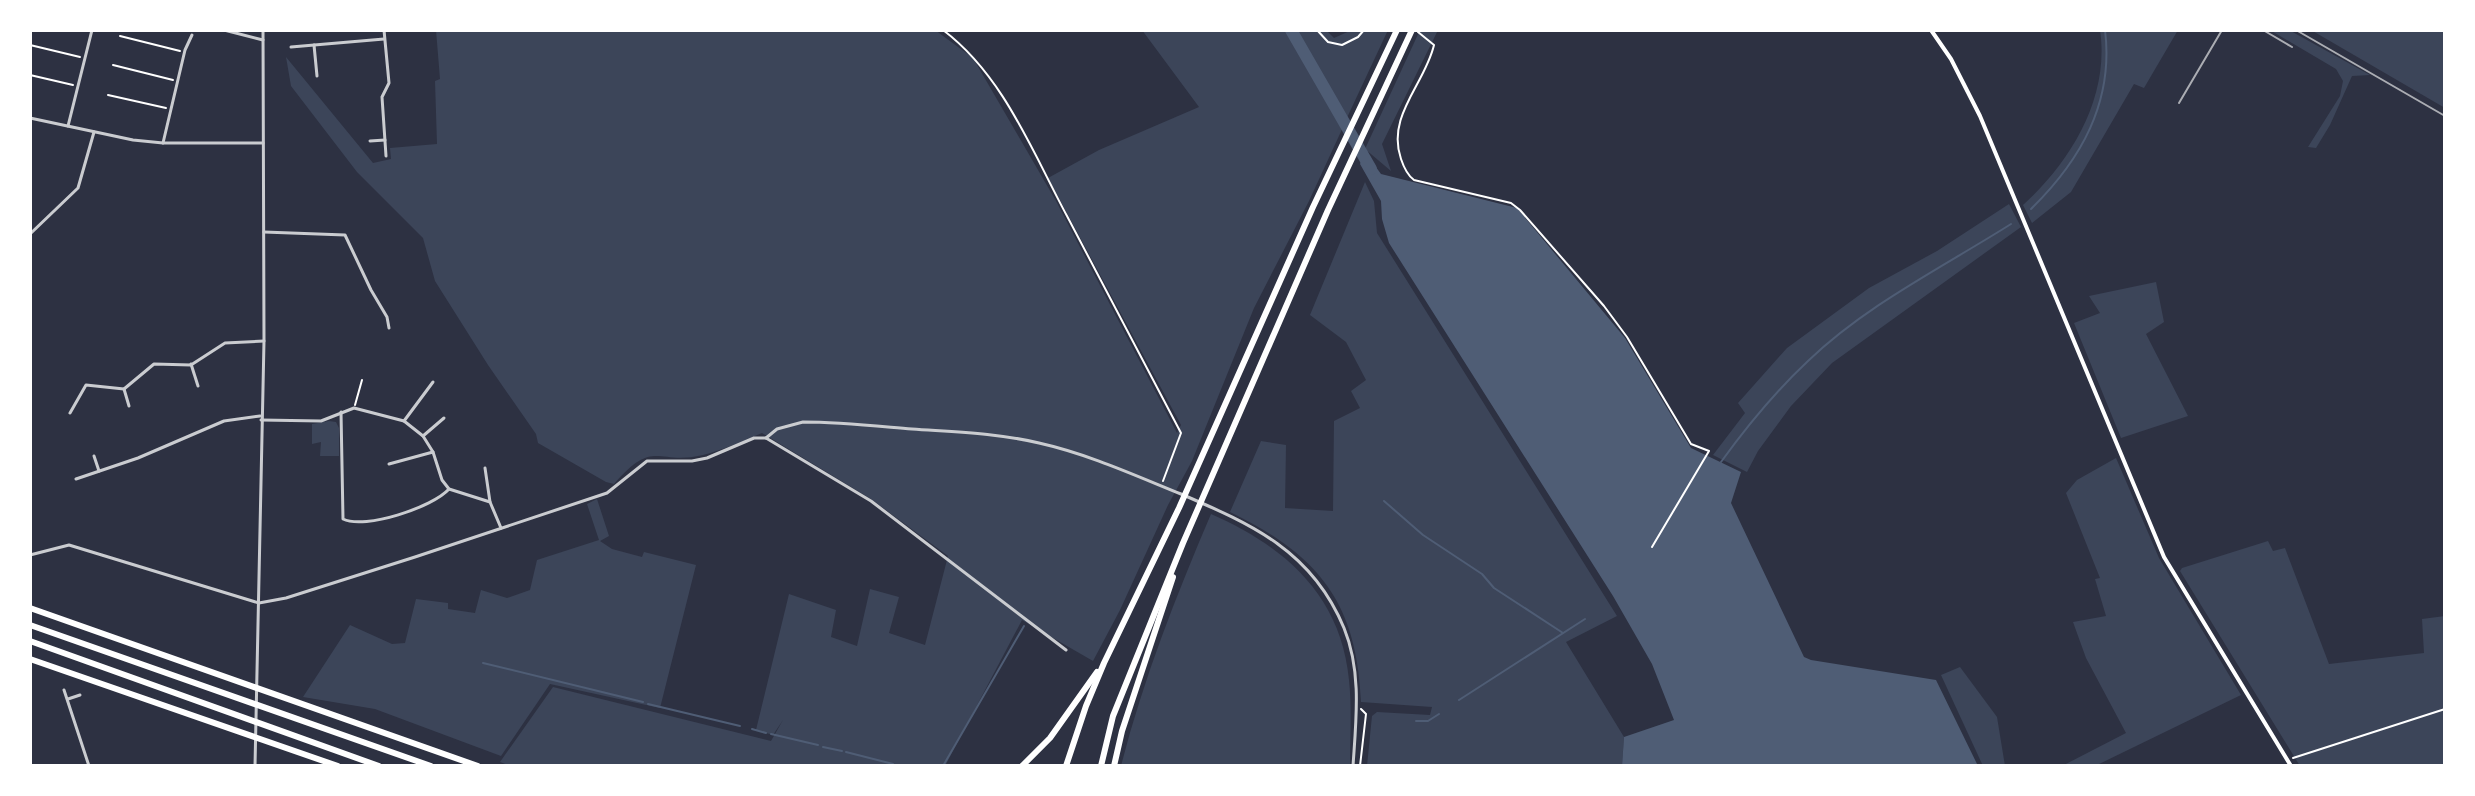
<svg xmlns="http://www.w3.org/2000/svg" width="2475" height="796" viewBox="0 0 2475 796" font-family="'PT Sans Narrow',sans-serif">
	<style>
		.green { fill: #3c4559 }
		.water { fill: #4f5d75 }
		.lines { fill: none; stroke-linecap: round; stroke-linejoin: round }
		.stream { stroke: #4f5d75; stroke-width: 2 }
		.river { stroke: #4f5d75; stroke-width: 12 }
		.path { stroke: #fff; stroke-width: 2 }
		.minor { stroke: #caccd0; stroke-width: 3 }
		.secondary { stroke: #fff; stroke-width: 4 }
		.motorway { stroke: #fff; stroke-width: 6 }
		.rail { stroke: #abadb3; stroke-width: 2 }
	</style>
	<rect width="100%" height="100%" fill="#2d3142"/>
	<g class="green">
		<path d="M436,30H935L973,58L1056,201L1177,433L1181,425L1048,178L1099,150L1199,107L1142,30H1326L1334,38L1352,30H1388L1345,122L1329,97L1344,125L1309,201L1254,308L1192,461L1168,505L1120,610L1093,661L1022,620L945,766H511L500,762L553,687L771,741L783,720L773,735L756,730L789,594L836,610L831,637L857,646L870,589L899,597L889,633L925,645L948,556L871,499L762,433C743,441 723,450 703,455C656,466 655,437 614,484L606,482L538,443L536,434L488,365L435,281L423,238L357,172L291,86L286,57L373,163L391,159L390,148L437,144L435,81L440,79Z"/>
		<polygon points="1420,30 1438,30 1382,144 1391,171 1365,149"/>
		<path d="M2100,30H2178L2144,88L2134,84L2071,192L2032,223L2023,205C2071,162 2110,97 2100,30Z"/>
		<polygon points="2270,30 2289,30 2370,75 2352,76 2330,125 2316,148 2308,147 2340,96 2343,81 2336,69"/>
		<polygon points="2311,30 2445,30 2445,108"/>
		<path d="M1365,182L1374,201L1377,233L1617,616L1566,642L1624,737L1622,766H1367L1372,716L1377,712L1430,715L1432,707L1361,702C1357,602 1318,555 1230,512L1261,441L1286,445L1285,508L1333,511L1334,421L1360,408L1351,391L1366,380L1346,342L1310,315Z"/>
		<polygon points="2009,204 2021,227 1832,363 1791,406 1758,451 1747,472 1713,455 1745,413 1738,403 1787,348 1869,288 1937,251"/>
		<polygon points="2156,282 2164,322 2146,334 2188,416 2121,438 2074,323 2100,313 2089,296"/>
		<polygon points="329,421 336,422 339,428 339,456 320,456 321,442 312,444 312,424"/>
		<polygon points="2116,458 2159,558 2241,695 2095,766 2062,766 2126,733 2086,658 2073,622 2106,616 2095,579 2100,578 2066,493 2077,480"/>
		<polygon points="597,499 609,536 600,541 612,549 642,557 644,552 696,565 660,708 550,684 501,756 375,709 303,697 350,625 392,644 405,643 416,599 448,603 448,609 475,613 481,590 507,598 530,590 537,560 599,540 587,504"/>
		<path d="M1211,514C1284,546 1341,595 1349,680C1352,708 1350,738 1350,766H1121C1143,680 1176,596 1211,514Z"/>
		<polygon points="2268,541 2273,551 2285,548 2329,664 2424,653 2422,619 2445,616 2445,766 2300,766 2180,571 2182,568"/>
		<polygon points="1960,667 1997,717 2005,766 1983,766 1941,675"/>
	</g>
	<polygon class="water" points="1365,152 1381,174 1517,208 1625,338 1691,448 1741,472 1731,503 1804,657 1811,660 1936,680 1978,766 1622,766 1624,737 1674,720 1652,664 1613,596 1389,243 1382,219 1381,201 1360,164"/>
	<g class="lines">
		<g class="stream">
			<path d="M2031,209C2081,160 2114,102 2105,30"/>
			<path d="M1721,462C1747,426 1776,391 1808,361C1866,305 1943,267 2011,224"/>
			<polyline points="1384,501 1423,535 1482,574 1494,588 1563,633"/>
			<polyline points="483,663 643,702"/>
			<polyline points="1459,700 1585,619"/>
			<polyline points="648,704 740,726"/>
			<polyline points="1416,721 1428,721 1439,714"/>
			<polyline points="752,729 766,733"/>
			<polyline points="771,734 818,745"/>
			<polyline points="823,747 842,751"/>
			<polyline points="846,752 893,764"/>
			<polyline points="899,765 902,766"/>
			<polyline points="943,766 1024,626"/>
		</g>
		<polyline class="river" points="1291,30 1371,169"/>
		<g class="path">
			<path d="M943,30C1003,75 1032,151 1067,216C1105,289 1143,361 1181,433L1163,481"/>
			<polyline points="1317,30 1328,42 1342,45 1358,37 1364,30"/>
			<path d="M1418,32L1434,45C1425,84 1386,116 1401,159C1404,168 1407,175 1414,180L1511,203L1520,210L1604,306L1627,337L1691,444L1709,451L1652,547"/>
			<polyline points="120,36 180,51"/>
			<polyline points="30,45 80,57"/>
			<polyline points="113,65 173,80"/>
			<polyline points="30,75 73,85"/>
			<polyline points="108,95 166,108"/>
			<polyline points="355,405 362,380"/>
			<polyline points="2293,758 2445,709"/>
			<polyline points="1360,766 1366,714 1361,709"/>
		</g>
		<g class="minor">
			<polyline points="224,30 263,40"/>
			<polyline points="384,30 389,83 382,97 386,156"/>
			<polyline points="314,45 317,76"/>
			<polyline points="291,47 384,39"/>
			<polyline points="30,118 133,140 163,143 263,143"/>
			<polyline points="68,126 92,30"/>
			<polyline points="370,141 385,140"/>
			<polyline points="163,143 185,50 192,35"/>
			<polyline points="264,232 345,235 371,290 387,317 389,328"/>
			<polyline points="30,234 78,188 94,132"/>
			<polyline points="191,364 198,386"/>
			<polyline points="124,389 129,406"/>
			<path d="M341,412L343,519C365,530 433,507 449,489"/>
			<polyline points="70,413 86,385 124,389 154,364 191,365 225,343 264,341"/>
			<polyline points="261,420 321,421 354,408 404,421 423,436 433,452 442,480 449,489 490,502 501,528"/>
			<polyline points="404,421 433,382"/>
			<polyline points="423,436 444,418"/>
			<path d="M766,438L777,429L803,422C840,422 876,426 912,429C954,432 997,433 1039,443C1088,454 1134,475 1181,494C1253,525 1312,551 1344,628C1362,672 1356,720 1353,766"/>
			<polyline points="94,456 99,471"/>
			<polyline points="389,464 433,452"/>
			<polyline points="485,468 490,502"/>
			<polyline points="76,479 138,458 224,421 260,416"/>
			<polyline points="30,555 69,545 259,603 286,598 415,557 607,493 647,461 692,461 707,458 754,438 766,438 871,501 1066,650"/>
			<polyline points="64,690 89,766"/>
			<polyline points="68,699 80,695"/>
			<polyline points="255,766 264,341 263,30"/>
		</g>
		<polyline class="secondary" points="1931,30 1951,59 1980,116 2164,557 2291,766"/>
		<g class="motorway">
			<polyline points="30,608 478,766"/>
			<polyline points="30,625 431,766"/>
			<polyline points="30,641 379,766"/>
			<polyline points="30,659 338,766"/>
			<polyline points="1022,766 1050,738 1097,672"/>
			<polyline points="1066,766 1086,706 1104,663 1179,508 1313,207 1397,30"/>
			<polyline points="1101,766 1113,716 1183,543 1328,210 1412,30"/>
			<polyline points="1114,766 1122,731 1173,577"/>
		</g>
		<g class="rail">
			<polyline points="2263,30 2292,47"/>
			<polyline points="2296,30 2445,116"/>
			<polyline points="2179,103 2222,30"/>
		</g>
	</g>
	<rect width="2475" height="796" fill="none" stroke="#ffffff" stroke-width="64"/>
</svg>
